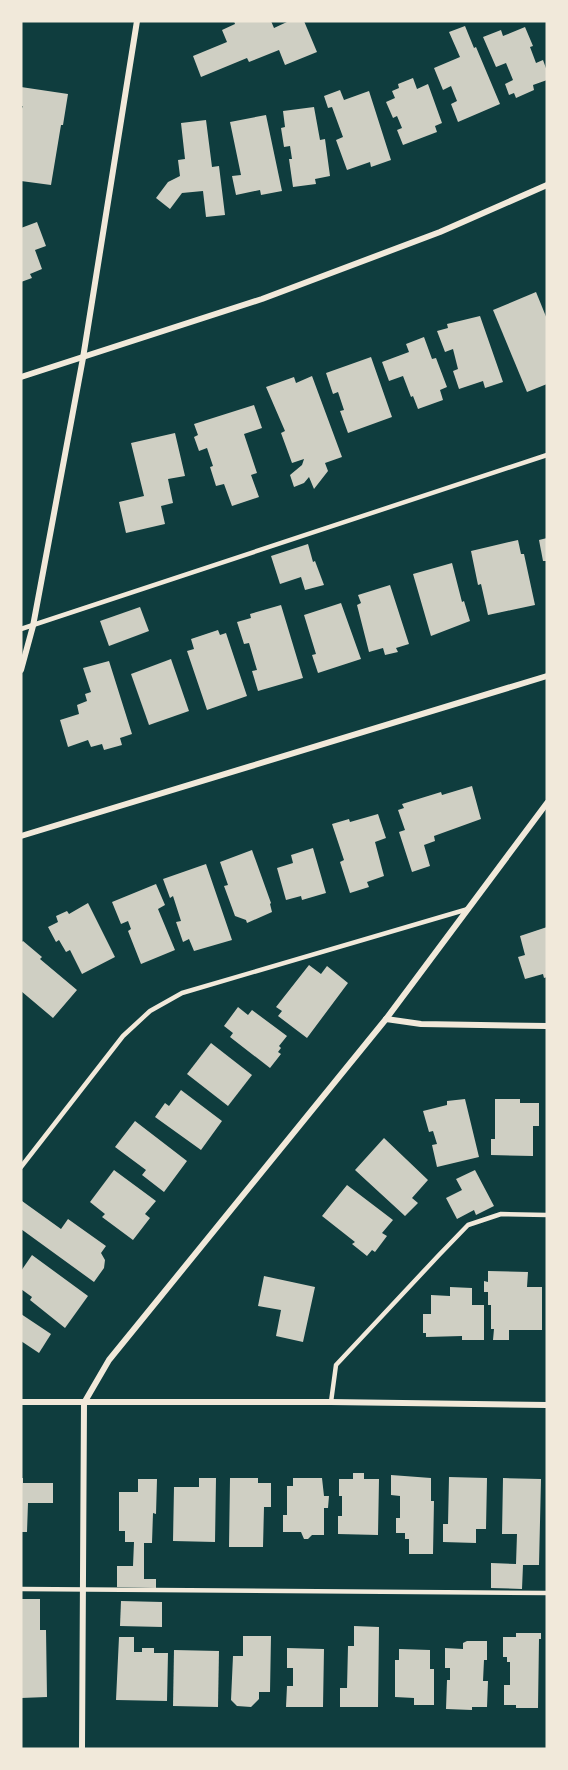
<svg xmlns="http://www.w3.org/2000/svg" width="568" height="1770" viewBox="0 0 568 1770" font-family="Karla,sans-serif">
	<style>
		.building { fill: #cfcfc3 }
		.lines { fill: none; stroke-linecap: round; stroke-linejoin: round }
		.service { stroke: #f1e9da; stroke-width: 4.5 }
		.minor { stroke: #f1e9da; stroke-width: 6 }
	</style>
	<rect width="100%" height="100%" fill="#0f3d3e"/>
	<g class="building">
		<polygon points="234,21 271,21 274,28 289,21 304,21 317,52 285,65 279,50 249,62 247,58 201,77 193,56 227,42 222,30 235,24"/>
		<polygon points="465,26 474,48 476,47 500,104 458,122 451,104 457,101 451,86 443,90 434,68 460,57 449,32"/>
		<polygon points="525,27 533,46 530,47 536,63 543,60 547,71 547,80 533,85 534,90 516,98 514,93 509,95 505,84 513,80 506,63 496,67 483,37 501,30 503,36"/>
		<polygon points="413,78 417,89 428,84 442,123 435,126 437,132 403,145 397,130 402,128 397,116 393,118 386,102 395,98 392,91 399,88 398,84"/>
		<polygon points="21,87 68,94 63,125 61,125 51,185 21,181 21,111 23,106 21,106"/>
		<polygon points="340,90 344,100 369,91 391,160 371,167 370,162 347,170 336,140 343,137 332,107 328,108 324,96"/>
		<polygon points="314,107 320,140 325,139 330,176 315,179 316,184 293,187 289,159 292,159 290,146 284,147 281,128 285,127 283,111"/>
		<polygon points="266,115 282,191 261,195 260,190 236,195 232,176 241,175 230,122"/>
		<polygon points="206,120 212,167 219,166 225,215 206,217 203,191 182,193 170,209 156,198 168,182 180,176 178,160 185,159 181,123"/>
		<polygon points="37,222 46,246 35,250 42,269 30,274 32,278 21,282 21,228"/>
		<polygon points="536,292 547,319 547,384 527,392 493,310"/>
		<polygon points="480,316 503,382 485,388 483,381 459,389 453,371 458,369 453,349 445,352 437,331 448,328 447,324"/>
		<polygon points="424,337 432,359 436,358 447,387 440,390 443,400 418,409 413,396 411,397 403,376 389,381 382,362 409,352 406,344"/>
		<polygon points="371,357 392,417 348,433 340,411 344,410 338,392 333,394 326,373"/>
		<polygon points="312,376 342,457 325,463 328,471 314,489 309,477 304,483 294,487 290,475 302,465 304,459 292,463 281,433 285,431 266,387 294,377 296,383"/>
		<polygon points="254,405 262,428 244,434 257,473 251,475 259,497 232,506 224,484 216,486 210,467 213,466 207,448 199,451 194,437 198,435 194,424"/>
		<polygon points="175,433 185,476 168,479 173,503 161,506 165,524 126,533 119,502 144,496 131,443"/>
		<polygon points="547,538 547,561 543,561 539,540"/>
		<polygon points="518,540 521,554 524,554 535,605 488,615 481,584 478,585 471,551"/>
		<polygon points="308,544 313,562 315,561 324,585 305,590 301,577 280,584 271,556"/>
		<polygon points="452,563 462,602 464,601 470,621 431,636 413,574"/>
		<polygon points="390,585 409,644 396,648 398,652 385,655 383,648 369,652 357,605 361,603 358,595"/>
		<polygon points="341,603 361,659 318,673 312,655 316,654 304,615"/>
		<polygon points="281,605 303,678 258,691 252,671 257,670 249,643 244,644 237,622 251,618 250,614"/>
		<polygon points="140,607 149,631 109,646 100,621"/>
		<polygon points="218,630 220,635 226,633 247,696 207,710 187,651 194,649 191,639"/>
		<polygon points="171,659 189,711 149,725 131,674"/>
		<polygon points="109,661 132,734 120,738 122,745 104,750 102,744 91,747 88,740 68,747 60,720 79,714 77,705 87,701 85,694 91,692 83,668"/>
		<polygon points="472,786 481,819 434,836 435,841 424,845 430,866 412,872 399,832 405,830 398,810 404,808 402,804 441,792 442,795"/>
		<polygon points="378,814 386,838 375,842 384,876 367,882 369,887 350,893 340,862 344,860 332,824 349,819 350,822"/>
		<polygon points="313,848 326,893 302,900 301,896 286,900 277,868 293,863 291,855"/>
		<polygon points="252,850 271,903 270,904 272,912 247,923 246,920 235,916 224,886 228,885 220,862"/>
		<polygon points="206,864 232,940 194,951 189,939 183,942 176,922 181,921 173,896 170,898 163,879"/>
		<polygon points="156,884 165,905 158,909 175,950 141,964 128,931 131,929 128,921 121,924 112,902"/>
		<polygon points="88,903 115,957 82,974 70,950 66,952 59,940 56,942 48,927 58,922 56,916 67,911 69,914"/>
		<polygon points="547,927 547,977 544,978 543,974 525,979 518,957 525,955 520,936"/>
		<polygon points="23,941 42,957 40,959 77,990 53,1018 21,991 21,943"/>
		<polygon points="309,965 321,974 327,966 348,983 307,1038 278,1016 282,1011 276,1007"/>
		<polygon points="238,1007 248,1015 252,1010 287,1036 279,1046 281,1048 278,1052 281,1054 270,1068 230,1037 233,1033 224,1026"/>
		<polygon points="211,1043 252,1075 228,1106 187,1074"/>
		<polygon points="181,1090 222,1121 201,1150 155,1117 165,1103 169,1106"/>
		<polygon points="465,1099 479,1157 437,1167 432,1145 437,1144 433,1131 429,1132 423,1111 447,1105 447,1101"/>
		<polygon points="495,1099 520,1099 520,1103 539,1103 539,1126 533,1126 533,1156 491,1155 491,1139 495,1139"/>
		<polygon points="135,1121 187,1161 164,1192 142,1175 146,1170 115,1147"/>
		<polygon points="384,1138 428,1180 412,1198 418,1203 405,1216 355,1170"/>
		<polygon points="114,1170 156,1201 145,1214 150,1218 133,1240 102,1217 105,1214 90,1202"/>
		<polygon points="475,1170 494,1206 476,1215 474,1210 457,1219 446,1198 462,1190 456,1179"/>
		<polygon points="347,1185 393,1220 382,1233 387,1236 375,1252 372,1250 367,1256 352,1244 355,1242 322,1216"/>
		<polygon points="22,1201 61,1229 68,1219 106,1246 101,1253 105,1260 104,1268 94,1282 21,1229"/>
		<polygon points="32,1255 88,1296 65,1328 30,1300 32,1297 21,1289 21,1271"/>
		<polygon points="488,1271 528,1272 527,1287 542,1287 542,1330 509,1330 509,1340 493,1340 494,1329 491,1329 491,1305 488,1305 488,1292 484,1292 484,1281 488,1282"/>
		<polygon points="264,1276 315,1287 303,1342 276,1336 281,1310 258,1306"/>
		<polygon points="450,1287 472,1288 472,1305 484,1305 484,1340 462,1340 462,1336 426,1337 426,1333 423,1333 423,1314 431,1314 431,1295 450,1296"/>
		<polygon points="21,1314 51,1334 39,1353 21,1341"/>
		<polygon points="353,1473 364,1473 364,1479 379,1479 378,1535 338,1534 338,1516 342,1516 342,1496 339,1496 339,1479 353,1479"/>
		<polygon points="391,1475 431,1478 431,1501 434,1501 433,1554 409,1554 409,1539 405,1539 405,1533 396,1533 396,1518 400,1518 400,1496 391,1495"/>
		<polygon points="449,1477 487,1478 486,1529 476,1529 476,1543 443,1542 443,1524 448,1524"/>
		<polygon points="21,1478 23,1478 23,1483 53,1483 53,1503 28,1503 27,1532 21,1532"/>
		<polygon points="199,1478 216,1478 215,1542 173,1541 174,1487 199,1487"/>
		<polygon points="230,1478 258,1478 258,1483 271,1483 271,1507 264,1507 263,1547 229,1547"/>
		<polygon points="293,1478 322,1478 324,1496 329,1496 328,1508 324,1508 324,1535 312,1535 308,1539 304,1539 301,1532 283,1532 283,1515 287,1515 287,1486 293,1486"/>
		<polygon points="503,1478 541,1479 539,1565 523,1565 522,1589 491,1588 491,1563 516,1564 517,1534 502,1534"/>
		<polygon points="138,1479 157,1479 156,1514 153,1513 152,1543 144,1543 144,1579 156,1579 156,1588 117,1587 117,1566 133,1566 134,1542 125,1542 125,1531 119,1531 119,1492 138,1492"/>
		<polygon points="21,1599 40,1599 40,1630 46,1630 47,1697 21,1698"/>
		<polygon points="121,1601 162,1602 162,1627 120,1626"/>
		<polygon points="354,1626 379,1627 378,1707 340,1707 340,1688 347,1688 348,1646 354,1646"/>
		<polygon points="516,1633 541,1633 541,1639 539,1639 538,1708 516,1708 516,1705 504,1705 504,1685 510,1685 510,1662 507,1662 507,1657 503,1657 503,1637 516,1637"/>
		<polygon points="243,1636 271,1636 270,1692 259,1692 259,1699 251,1707 237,1706 231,1700 233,1656 243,1656"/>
		<polygon points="119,1637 134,1637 134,1652 142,1652 142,1648 154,1648 154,1653 168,1653 167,1701 116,1700"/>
		<polygon points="467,1641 487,1641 487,1660 484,1660 483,1681 488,1681 487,1707 472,1707 472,1710 446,1709 447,1680 450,1680 450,1668 445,1668 445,1648 463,1649 463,1643"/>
		<polygon points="287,1648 324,1649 323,1707 286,1707 287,1686 293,1686 293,1668 287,1668"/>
		<polygon points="399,1649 430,1650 430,1669 434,1669 434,1705 414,1705 414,1698 395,1697 395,1660 399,1660"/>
		<polygon points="174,1650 219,1651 218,1707 173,1706"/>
	</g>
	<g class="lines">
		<g class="service">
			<polyline points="21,629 547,455"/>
			<polyline points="21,1167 123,1036 150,1011 182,993 468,909"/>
			<polyline points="331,1402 336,1365 439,1255 468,1225 501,1214 547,1215"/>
			<polyline points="21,1589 547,1593"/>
		</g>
		<g class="minor">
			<polyline points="21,377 262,299 440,232 547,185"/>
			<polyline points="21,670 33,626 83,358 137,21"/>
			<polyline points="21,836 547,676"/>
			<polyline points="386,1019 421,1024 547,1026"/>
			<polyline points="21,1402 331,1402 547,1405"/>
			<polyline points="82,1749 84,1403 109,1360 386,1019 547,803"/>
		</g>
	</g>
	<rect width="568" height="1770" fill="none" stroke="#f1e9da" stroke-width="45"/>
</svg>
